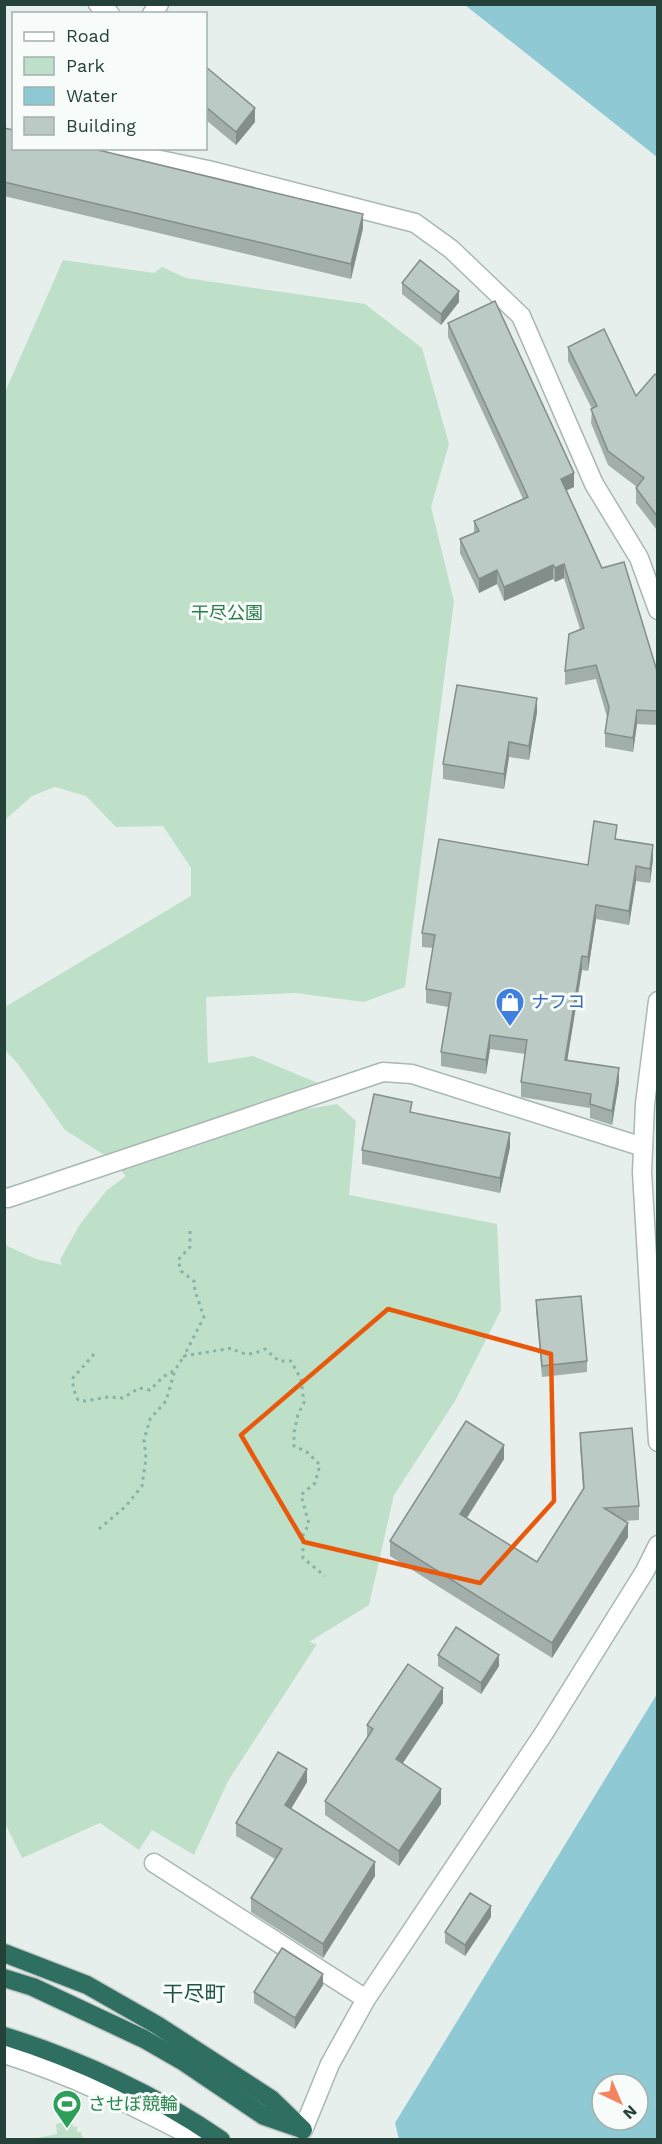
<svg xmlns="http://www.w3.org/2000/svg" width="662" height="2144" viewBox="0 0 662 2144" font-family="'Work Sans','Noto Sans JP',sans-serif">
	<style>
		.green { fill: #bfe0c8 }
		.water { fill: #8ec9d4; fill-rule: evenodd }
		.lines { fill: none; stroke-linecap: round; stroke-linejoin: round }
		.minor-casing { stroke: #a8b8b2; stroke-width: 21 }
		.highway-casing { stroke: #c2cac8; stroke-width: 21 }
		.path { stroke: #86b3a5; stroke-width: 3; stroke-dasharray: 3 4.5; stroke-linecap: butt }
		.minor { stroke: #fff; stroke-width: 18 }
		.highway { stroke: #2f6f62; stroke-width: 18 }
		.wall { fill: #a1aea9 }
		.shaded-wall { fill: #838d89 }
		.building { fill: #bbcac4; stroke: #838d89; stroke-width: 1.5 }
		.marked { fill: none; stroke: #e8590c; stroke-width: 4.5; stroke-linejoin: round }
		.labels { text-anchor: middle; stroke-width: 6; stroke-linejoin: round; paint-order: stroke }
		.park-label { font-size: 18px; fill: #2d7a4b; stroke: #f7fbf9 }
		.shop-label { font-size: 18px; fill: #366cbe; stroke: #f7fbf9; text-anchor: start }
		.leisure-label { font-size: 18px; fill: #27864d; stroke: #f7fbf9; text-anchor: start }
		.quarter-label { font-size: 21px; fill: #1f5548; stroke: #f7fbf9 }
	</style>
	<rect width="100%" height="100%" fill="#e6efeb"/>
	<g class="green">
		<polygon points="63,260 154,273 162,267 186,278 365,304 422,348 449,444 431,507 454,601 405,987 364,1002 295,993 206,997 208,1063 253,1056 318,1083 274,1099 307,1109 337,1104 356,1121 349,1195 497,1224 501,1310 455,1401 394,1495 369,1605 309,1642 317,1644 228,1781 194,1855 152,1830 139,1850 100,1823 22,1858 5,1823 5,1245 36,1259 62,1265 60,1260 80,1224 107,1190 126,1176 109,1158 65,1130 18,1064 5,1050 6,1045 5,1042 5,1007 191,896 191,868 163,826 116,827 86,796 55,787 32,796 5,820 5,392"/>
		<polygon points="72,2120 73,2127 77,2126 77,2132 81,2132 83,2139 89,2139 33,2139 57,2134 56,2124"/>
	</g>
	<g class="water">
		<polygon points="465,5 657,5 657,157"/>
		<path d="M657,1694V2139H399L395,2123ZM602,2084H638V2120H602Z"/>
	</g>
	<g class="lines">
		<g class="minor-casing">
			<g id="minor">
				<polyline points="98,4 110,14"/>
				<polyline points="152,14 159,4"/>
				<polyline points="103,148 208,170 415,223 451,249 521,316 594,484 639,558 658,610"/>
				<polyline points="658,1001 645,1104 642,1172 658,1442"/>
				<polyline points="4,1197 8,1198 383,1072 412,1074 643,1147"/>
				<polyline points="154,1863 366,1999"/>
				<path d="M4,2054C72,2075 136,2107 199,2140"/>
				<polyline points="303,2130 330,2064 366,1999 544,1733 645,1571 658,1545"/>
			</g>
		</g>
		<g class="highway-casing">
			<g id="highway">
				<polyline points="4,1953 87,1985 157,2025 271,2099 303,2130"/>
				<polyline points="4,1978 33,1987 144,2039 184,2062 264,2116 299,2128"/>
				<path d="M4,2036C78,2059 158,2096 221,2140"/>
			</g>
		</g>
		<g class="path">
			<path d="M190,1231V1247L178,1260L181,1271L194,1281L195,1291L204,1317L184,1356L232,1348C243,1356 253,1355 265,1349L279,1361H291L301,1379L304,1403L298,1414L294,1433V1446L307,1452L320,1465L315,1483L301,1495L309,1524L303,1535V1558L325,1576"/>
			<polyline points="94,1354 73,1378 73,1388 78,1400 85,1401 108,1397 123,1398 139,1388 150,1390 163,1377 175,1370 184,1356"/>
			<polyline points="99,1529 126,1506 142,1486 146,1458 144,1440 150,1419 166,1401 175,1370"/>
		</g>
		<use href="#minor" class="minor"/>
		<use href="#highway" class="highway"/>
	</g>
	<g class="wall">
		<polygon points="206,67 255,122 236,145 206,120"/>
		<polygon points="4,128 363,228 351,279 4,196"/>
		<polygon points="402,283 459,302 441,325 402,294"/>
		<polygon points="448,323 574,487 566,490 602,568 657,671 657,725 637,724 633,752 605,747 605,733 607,717 596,679 565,685 565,671 580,629 564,578 555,582 553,579 504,601 497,584 479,593 460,553 460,539 474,533 474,521 523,499 448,337"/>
		<polygon points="568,347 636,396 657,376 657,530 636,503 636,488 637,487 608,465 591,423 592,409 568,361"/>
		<polygon points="537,712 529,760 509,757 504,789 443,779 443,764"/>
		<polygon points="617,839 653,859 650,883 636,881 629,925 596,919 588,971 582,970 567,1060 619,1082 612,1125 590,1118 590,1108 521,1097 521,1082 525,1054 490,1049 486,1074 441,1066 441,1052 448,1007 426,1003 426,989 433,948 422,947 422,933 588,865"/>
		<polygon points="510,1147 500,1193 362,1164 362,1150"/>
		<polygon points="536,1300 587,1361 587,1372 542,1377 536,1311"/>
		<polygon points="580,1433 639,1506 639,1520 625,1521 628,1537 552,1658 390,1556 390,1541 504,1459 467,1518 537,1562 583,1490 580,1447"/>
		<polygon points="438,1655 499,1666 481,1694 438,1666"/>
		<polygon points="443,1703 403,1763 441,1804 399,1866 325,1815 325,1801 367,1739 367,1725"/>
		<polygon points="307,1782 291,1809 375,1876 323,1958 251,1912 251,1898 275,1859 236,1836 236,1823"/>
		<polygon points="491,1917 465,1956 445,1943 445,1932"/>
		<polygon points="323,1985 295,2029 254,2003 254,1992"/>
	</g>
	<g class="shaded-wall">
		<polygon points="255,108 255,122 236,145 236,132"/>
		<polygon points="363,214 363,228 351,279 351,264"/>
		<polygon points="459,291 459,302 441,325 441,314"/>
		<polygon points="574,473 574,487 561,493 561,479"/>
		<polygon points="564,564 564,578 555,582 555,568"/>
		<polygon points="553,565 553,579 504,601 504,587"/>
		<polygon points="497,570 497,584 479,593 479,579"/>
		<polygon points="537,698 537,712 529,760 529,746"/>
		<polygon points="637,710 637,724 633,752 633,738"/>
		<polygon points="509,742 509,757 504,789 504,774"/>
		<polygon points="653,845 653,859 650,883 650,869"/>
		<polygon points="636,866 636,881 629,925 629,911"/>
		<polygon points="596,905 596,919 588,971 588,957"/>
		<polygon points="582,956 582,970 565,1074 565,1060"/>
		<polygon points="490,1035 490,1049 486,1074 486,1060"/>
		<polygon points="619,1068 619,1082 612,1125 612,1111"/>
		<polygon points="510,1133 510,1147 500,1193 500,1178"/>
		<polygon points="504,1445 504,1459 460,1528 460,1514"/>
		<polygon points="628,1523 628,1537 552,1658 552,1643"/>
		<polygon points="499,1655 499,1666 481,1694 481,1683"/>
		<polygon points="443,1688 443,1703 396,1773 396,1759"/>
		<polygon points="307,1769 307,1782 285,1819 285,1805"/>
		<polygon points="441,1789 441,1804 399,1866 399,1851"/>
		<polygon points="375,1862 375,1876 323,1958 323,1944"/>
		<polygon points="491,1906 491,1917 465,1956 465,1945"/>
		<polygon points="323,1974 323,1985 295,2029 295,2018"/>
	</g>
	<g class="building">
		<polygon points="206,67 255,108 236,132 206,107"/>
		<polygon points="4,128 14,130 14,148 90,148 363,214 351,264 4,182"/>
		<polygon points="420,260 459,291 441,314 402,283"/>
		<polygon points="495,301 574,473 561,479 602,568 624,562 657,671 657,711 637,710 633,738 605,733 609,707 596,665 565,671 569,634 584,628 564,564 555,568 553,565 504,587 497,570 479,579 460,539 479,531 474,521 528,497 448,323"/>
		<polygon points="604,329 636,396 655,374 657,376 657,516 636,488 644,478 608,451 591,409 597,406 568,347"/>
		<polygon points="457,685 537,698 529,746 509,742 504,774 443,764"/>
		<polygon points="594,821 617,825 615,839 653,845 650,869 636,866 629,911 596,905 588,957 582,956 565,1060 619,1068 612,1111 590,1104 591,1094 521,1082 527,1040 490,1035 486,1060 441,1052 451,993 426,989 435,935 422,933 439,839 588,865"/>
		<polygon points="374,1094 412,1102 410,1112 510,1133 500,1178 362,1150"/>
		<polygon points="581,1296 587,1361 542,1366 536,1300"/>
		<polygon points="466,1421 504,1445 460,1514 537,1562 584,1488 580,1433 632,1428 639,1506 604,1508 628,1523 552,1643 390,1541"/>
		<polygon points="456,1627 499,1655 481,1683 438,1655"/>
		<polygon points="408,1664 443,1688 396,1759 441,1789 399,1851 325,1801 373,1729 367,1725"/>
		<polygon points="278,1752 307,1769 285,1805 375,1862 323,1944 251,1898 282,1849 236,1823"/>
		<polygon points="470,1893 491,1906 465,1945 445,1932"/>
		<polygon points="282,1948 323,1974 295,2018 254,1992"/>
	</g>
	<path class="marked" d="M388,1309L551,1354L554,1501L480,1583L304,1542L241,1435Z"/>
	<defs>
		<g id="shop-pin" transform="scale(1.5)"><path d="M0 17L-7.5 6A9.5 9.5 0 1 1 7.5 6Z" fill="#3f7fe0" stroke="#f7fbf9"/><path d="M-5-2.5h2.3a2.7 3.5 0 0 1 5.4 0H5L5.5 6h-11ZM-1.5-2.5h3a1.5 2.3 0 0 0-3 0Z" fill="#fff"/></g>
		<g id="stadium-pin" transform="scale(1.5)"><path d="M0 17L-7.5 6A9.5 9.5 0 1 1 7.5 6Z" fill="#2e9e5b" stroke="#f7fbf9"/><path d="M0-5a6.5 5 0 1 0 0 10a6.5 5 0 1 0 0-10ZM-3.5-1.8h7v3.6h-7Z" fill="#fff"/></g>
	</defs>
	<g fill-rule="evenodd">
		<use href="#shop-pin" x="510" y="1002"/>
		<use href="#stadium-pin" x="67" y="2104"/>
	</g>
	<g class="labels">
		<g class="park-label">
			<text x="227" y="619">干尽公園</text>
		</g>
		<g class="shop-label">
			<text x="531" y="1008">ナフコ</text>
		</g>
		<g class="leisure-label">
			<text x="88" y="2110">させぼ競輪</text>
		</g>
		<g class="quarter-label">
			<text x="194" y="2001">干尽町</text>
		</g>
	</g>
	<rect width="662" height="2144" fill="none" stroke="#24423a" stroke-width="12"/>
	<rect x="12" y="12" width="195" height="138" fill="#f7fbf9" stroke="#a3b1ad" stroke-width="1.5"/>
	<rect x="24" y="32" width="30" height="9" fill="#ffffff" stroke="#a3b1ad" stroke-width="1.5"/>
	<text x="66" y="42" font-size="18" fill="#24423a">Road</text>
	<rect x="24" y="57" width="30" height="18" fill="#bfe0c8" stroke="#a3b1ad" stroke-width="1.5"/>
	<text x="66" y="72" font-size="18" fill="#24423a">Park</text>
	<rect x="24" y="87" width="30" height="18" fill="#8ec9d4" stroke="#a3b1ad" stroke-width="1.5"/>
	<text x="66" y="102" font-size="18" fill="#24423a">Water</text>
	<rect x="24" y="117" width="30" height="18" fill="#bbcac4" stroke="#a3b1ad" stroke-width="1.5"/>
	<text x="66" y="132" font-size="18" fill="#24423a">Building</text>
	<g transform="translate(620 2102) rotate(136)"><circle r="28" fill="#f7fbf9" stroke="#a3b1ad" stroke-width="1.5"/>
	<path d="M0-4.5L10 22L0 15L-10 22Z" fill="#f4845f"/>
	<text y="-9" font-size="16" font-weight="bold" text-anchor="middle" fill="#24423a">N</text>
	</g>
</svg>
